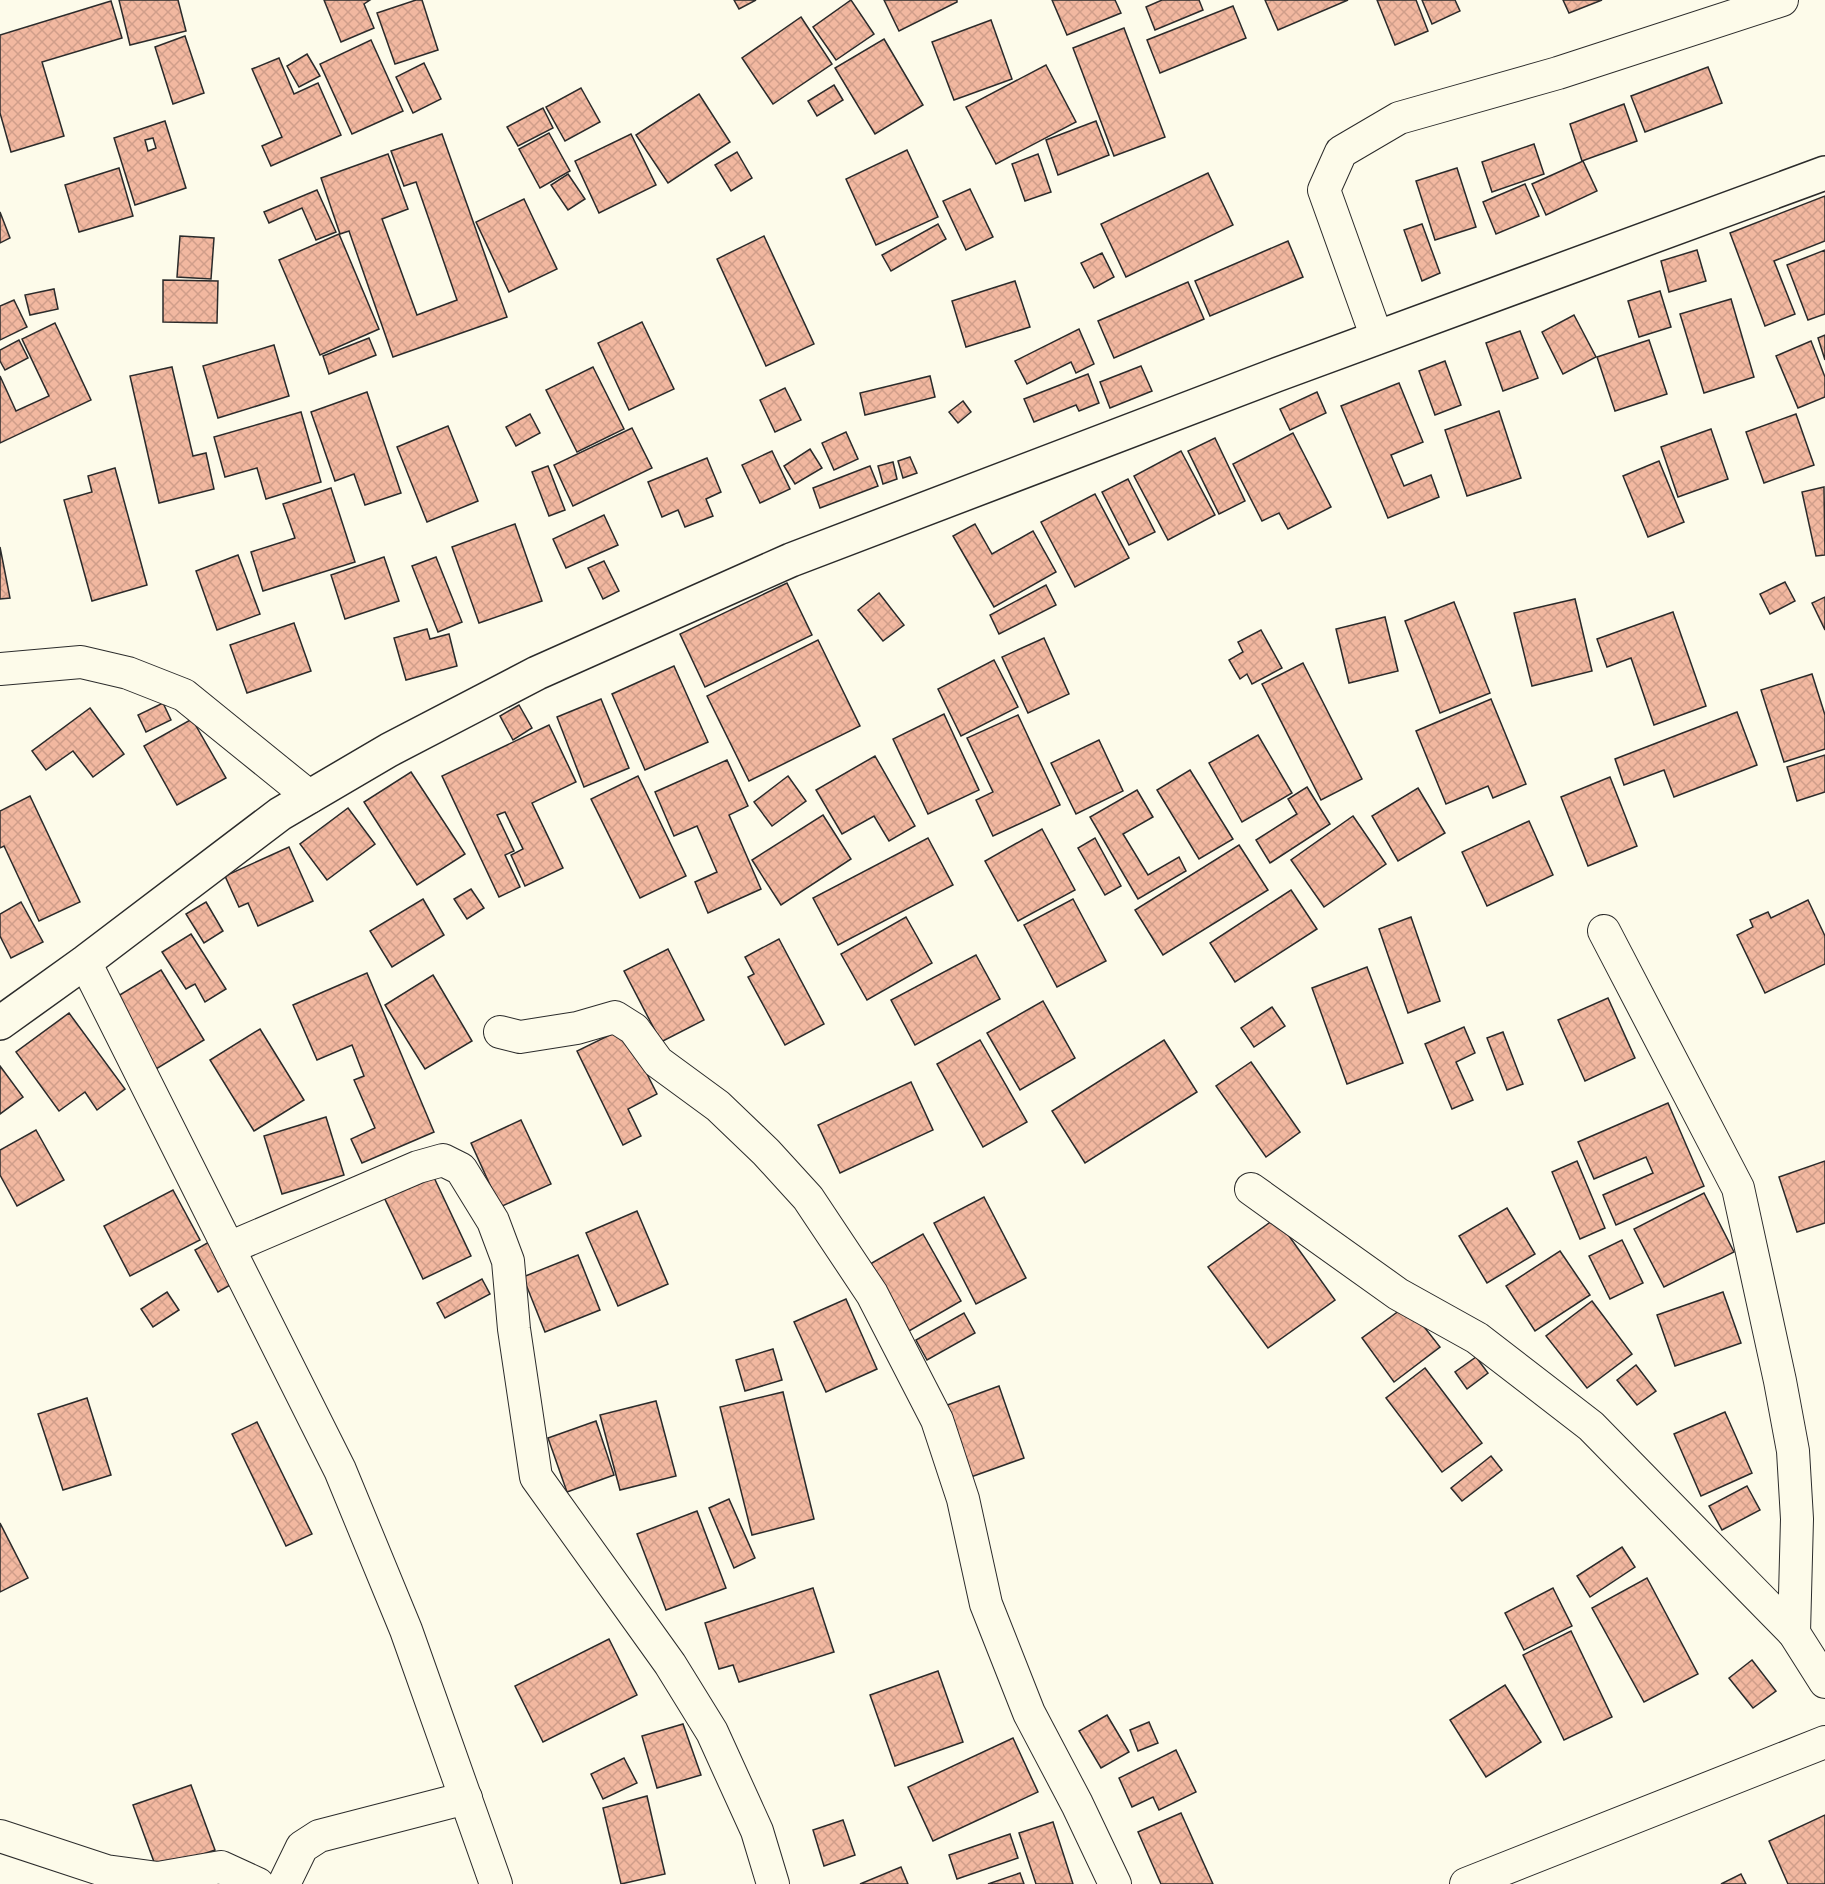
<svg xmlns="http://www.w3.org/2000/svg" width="1825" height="1884" viewBox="0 0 1825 1884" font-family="'Asap Condensed',sans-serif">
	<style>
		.building { fill: url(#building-cross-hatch); stroke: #2b2b2b; stroke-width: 1.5; fill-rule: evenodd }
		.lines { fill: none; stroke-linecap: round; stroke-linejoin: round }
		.minor-casing { stroke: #2b2b2b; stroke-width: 34 }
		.secondary-casing { stroke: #2b2b2b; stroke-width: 36 }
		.minor { stroke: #fdfbea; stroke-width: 32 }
		.secondary { stroke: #fdfbea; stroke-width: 33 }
	</style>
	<defs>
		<pattern id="building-cross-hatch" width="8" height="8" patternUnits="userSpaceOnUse" patternTransform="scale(1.5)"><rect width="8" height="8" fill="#f2b8a0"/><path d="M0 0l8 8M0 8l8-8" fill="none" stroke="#d09e8a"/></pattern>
	</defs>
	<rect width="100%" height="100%" fill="#fdfbea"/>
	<g class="building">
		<polygon points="119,0 178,0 186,31 130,45"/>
		<polygon points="324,0 370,0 364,4 374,28 341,42"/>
		<polygon points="416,0 422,0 438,50 395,64 377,13"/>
		<polygon points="734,0 756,0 739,9"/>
		<polygon points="851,0 874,34 836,60 813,27"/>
		<polygon points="884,0 957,0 957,2 899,31"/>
		<polygon points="1052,0 1115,0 1121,13 1067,35"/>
		<polygon points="1162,0 1199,0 1203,10 1155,30 1146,7"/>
		<polygon points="1265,0 1348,0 1278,30"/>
		<polygon points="1377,0 1416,0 1428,31 1395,45"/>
		<polygon points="1422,0 1455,0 1460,11 1432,24"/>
		<polygon points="1563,0 1602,0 1569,13"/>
		<polygon points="111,1 122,38 42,62 64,136 11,152 0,113 0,35"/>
		<polygon points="1233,6 1246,38 1160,73 1147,40"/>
		<polygon points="801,17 832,64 773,104 742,58"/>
		<polygon points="991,20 1012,79 954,100 932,42"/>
		<polygon points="1124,28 1165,137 1114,156 1073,48"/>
		<polygon points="185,36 204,93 173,104 155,47"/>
		<polygon points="884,39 923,105 875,134 835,68"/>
		<polygon points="371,40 403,111 352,134 320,64"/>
		<polygon points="307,54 320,76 299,87 287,66"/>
		<polygon points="279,58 294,94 318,83 341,135 271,166 262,146 282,137 252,69"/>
		<polygon points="424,63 441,99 413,113 396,77"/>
		<polygon points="1046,65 1076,122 996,164 966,107"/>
		<polygon points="1708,67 1722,103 1645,132 1631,96"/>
		<polygon points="834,85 843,100 817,116 808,101"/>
		<polygon points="581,88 600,122 565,141 546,107"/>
		<polygon points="699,94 730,142 668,183 636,135"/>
		<polygon points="1624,104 1637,141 1582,161 1570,124"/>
		<polygon points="543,108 553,128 518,146 507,127"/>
		<path d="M165,121L186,188L135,205L114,138ZM153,138L156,148L148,151L145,140Z"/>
		<polygon points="1096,121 1109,155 1058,175 1046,140"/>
		<polygon points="549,133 570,171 540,188 519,149"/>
		<polygon points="442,134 507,317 393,357 349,231 340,234 321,178 388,154 408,209 382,219 417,315 457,300 416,182 404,186 391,151"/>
		<polygon points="631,134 656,185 599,213 575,161"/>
		<polygon points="1534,144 1544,174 1492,192 1482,162"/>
		<polygon points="907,150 938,217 876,245 846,179"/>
		<polygon points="737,152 752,178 731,191 715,165"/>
		<polygon points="1038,154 1051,192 1025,201 1012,164"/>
		<polygon points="1583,161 1597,191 1546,215 1532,184"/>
		<polygon points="119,168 133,216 79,232 65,185"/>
		<polygon points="1457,168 1476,227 1435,240 1416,181"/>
		<polygon points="1208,173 1233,225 1126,277 1101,224"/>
		<polygon points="568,174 585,199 568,210 551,185"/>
		<polygon points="1525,184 1539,216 1496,234 1483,202"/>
		<polygon points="970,189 993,237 966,250 943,201"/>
		<polygon points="317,190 336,232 316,240 302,208 269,223 264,212"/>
		<polygon points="1825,196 1825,241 1774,261 1795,314 1765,326 1730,233"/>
		<polygon points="524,199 557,269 509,292 476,222"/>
		<polygon points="0,212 10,238 0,243"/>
		<polygon points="938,224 946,239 891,271 882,255"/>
		<polygon points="1422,224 1440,273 1422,281 1404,230"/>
		<polygon points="339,234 379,329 320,355 279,260"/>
		<polygon points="180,236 214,238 211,279 177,277"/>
		<polygon points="764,236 814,344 766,366 717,259"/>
		<polygon points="1288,241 1303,277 1210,316 1195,281"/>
		<polygon points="1697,250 1706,281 1669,292 1661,261"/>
		<polygon points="1825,250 1825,314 1808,320 1787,265"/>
		<polygon points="1102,253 1114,277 1094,288 1081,263"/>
		<polygon points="163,280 218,281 217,323 163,322"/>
		<polygon points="1015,281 1030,327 966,347 952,301"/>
		<polygon points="1188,282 1204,319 1114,358 1098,321"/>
		<polygon points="54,289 58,309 30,315 25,295"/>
		<polygon points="1660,291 1671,327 1639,337 1628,301"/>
		<polygon points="1731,299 1754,377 1704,393 1680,314"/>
		<polygon points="14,300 27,327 0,340 0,306"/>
		<polygon points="1574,315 1596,357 1563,374 1542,332"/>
		<polygon points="642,322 674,389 629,410 598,343"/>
		<polygon points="55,323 91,400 0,443 0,376 16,411 49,396 22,339"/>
		<polygon points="1079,329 1094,364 1076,373 1071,362 1027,384 1015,361"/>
		<polygon points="1520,331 1538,378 1503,391 1486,343"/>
		<polygon points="1825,335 1825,360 1818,338"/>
		<polygon points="369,338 376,355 329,374 323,356"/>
		<polygon points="19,340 28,358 5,370 0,361 0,350"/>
		<polygon points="1649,340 1667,394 1615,411 1597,357"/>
		<polygon points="1811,341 1825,377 1825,397 1798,408 1776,356"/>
		<polygon points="274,345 289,396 218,418 203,366"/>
		<polygon points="1445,361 1461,405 1435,415 1419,371"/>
		<polygon points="1141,366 1152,391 1110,408 1100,382"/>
		<polygon points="172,367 193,456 206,453 214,489 159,503 130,376"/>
		<polygon points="593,367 624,429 577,452 546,390"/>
		<polygon points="1088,374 1099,403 1079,411 1076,405 1034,422 1024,399"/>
		<polygon points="930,376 935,397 865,415 860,393"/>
		<polygon points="1399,383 1423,442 1391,455 1404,486 1431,475 1439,497 1388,518 1341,406"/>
		<polygon points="785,388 801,420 775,432 760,400"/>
		<polygon points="367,392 401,493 365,505 354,474 335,481 311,412"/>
		<polygon points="1317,392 1326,413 1290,430 1280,409"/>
		<polygon points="963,401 971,412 958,423 949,412"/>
		<polygon points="1499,411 1521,478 1467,496 1445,430"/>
		<polygon points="301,412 321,482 266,499 257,468 225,477 214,437"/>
		<polygon points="530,414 540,433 516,446 506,427"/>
		<polygon points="1796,414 1814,465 1764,483 1746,432"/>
		<polygon points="448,426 478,501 427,522 397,447"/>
		<polygon points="632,428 652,468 573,506 554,465"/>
		<polygon points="1711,429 1728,479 1678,497 1661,447"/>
		<polygon points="846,432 858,459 834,470 822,443"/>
		<polygon points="1293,433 1331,507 1288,529 1279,513 1262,521 1233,464"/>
		<polygon points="1215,438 1245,501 1219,514 1188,451"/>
		<polygon points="810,449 822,468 795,484 784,466"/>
		<polygon points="772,451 790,489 760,503 742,465"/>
		<polygon points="1181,451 1215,515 1168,540 1134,476"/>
		<polygon points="910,457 917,473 903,478 898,461"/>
		<polygon points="707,458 721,492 706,499 713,516 685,527 678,510 662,517 648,482"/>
		<polygon points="1659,461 1684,522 1648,537 1623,476"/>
		<polygon points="893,462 897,479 883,484 878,466"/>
		<polygon points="548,466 565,510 549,516 532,472"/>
		<polygon points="870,466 878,486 820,508 813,488"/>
		<polygon points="115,468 147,585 92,601 64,500 92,492 88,476"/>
		<polygon points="1128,479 1155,532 1129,545 1102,492"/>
		<polygon points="1824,487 1825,555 1816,556 1802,492"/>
		<polygon points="331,488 355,562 263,591 251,552 295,538 283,504"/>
		<polygon points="1095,494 1129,558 1075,587 1041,522"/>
		<polygon points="604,515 618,545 566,568 553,539"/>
		<polygon points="515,524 542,601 479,623 452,547"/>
		<polygon points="975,524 992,554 1033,531 1056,572 994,607 953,536"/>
		<polygon points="0,547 10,598 0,599"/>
		<polygon points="238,555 260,614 217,630 196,571"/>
		<polygon points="384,557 399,601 345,619 331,575"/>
		<polygon points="436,557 462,622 438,632 412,566"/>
		<polygon points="604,561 619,591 603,599 588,568"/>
		<polygon points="1785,582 1795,601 1770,614 1760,594"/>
		<polygon points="787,583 812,635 705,687 680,634"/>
		<polygon points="1046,585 1056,605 999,634 990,615"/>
		<polygon points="879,593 904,625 883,641 858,610"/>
		<polygon points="1825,597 1825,630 1812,603"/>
		<polygon points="1575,599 1592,671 1532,686 1514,613"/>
		<polygon points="1454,602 1490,693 1440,713 1405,621"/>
		<polygon points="1673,612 1706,706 1654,725 1631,658 1607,667 1597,639"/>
		<polygon points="1385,617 1398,671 1349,683 1336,629"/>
		<polygon points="294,623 311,671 247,693 230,645"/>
		<polygon points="427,629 430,639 449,634 457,666 406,680 394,638"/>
		<polygon points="1261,630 1282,668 1252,684 1247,674 1240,679 1229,660 1243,652 1238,642"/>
		<polygon points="1044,638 1069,694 1028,713 1002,657"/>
		<polygon points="818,640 860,726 749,781 707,696"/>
		<polygon points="994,660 1018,707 961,736 938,689"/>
		<polygon points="1303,663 1362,779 1321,800 1262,684"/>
		<polygon points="674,666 708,742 645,770 612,694"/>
		<polygon points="1812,674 1825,715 1825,749 1784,762 1761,690"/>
		<polygon points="601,699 629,768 584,787 557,717"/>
		<polygon points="1491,699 1526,784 1493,798 1488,786 1446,804 1416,731"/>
		<polygon points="163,703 171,720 146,732 138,715"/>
		<polygon points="519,705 532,728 513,740 500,716"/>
		<polygon points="90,708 124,754 93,777 73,751 46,770 32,751"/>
		<polygon points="1737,712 1757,765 1674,797 1664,770 1624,785 1615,759"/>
		<polygon points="944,714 979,790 928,814 893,739"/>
		<polygon points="1018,715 1060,805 993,836 976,800 993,792 967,738"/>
		<polygon points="192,719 226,778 177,805 144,746"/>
		<polygon points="549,725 576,782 532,803 563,868 525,886 511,855 523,849 505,812 497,815 514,851 505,855 520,887 499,897 442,776"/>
		<polygon points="1258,735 1292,793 1242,822 1209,763"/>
		<polygon points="1099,740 1123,791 1076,814 1051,763"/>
		<polygon points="1825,755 1825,792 1797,801 1787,767"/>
		<polygon points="875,756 915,826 889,841 874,816 842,834 816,790"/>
		<polygon points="727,760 748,806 729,815 761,889 708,913 695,882 717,872 697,826 674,836 655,792"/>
		<polygon points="1190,770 1233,839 1199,859 1157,790"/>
		<polygon points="411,772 465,854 417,885 364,802"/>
		<polygon points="638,776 686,876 640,898 591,799"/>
		<polygon points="788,776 806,801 772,826 754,802"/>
		<polygon points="1610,777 1637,846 1588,866 1561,797"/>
		<polygon points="1307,787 1330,824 1270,863 1256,840 1297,814 1288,799"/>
		<polygon points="1418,788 1445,833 1398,861 1372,816"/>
		<polygon points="1137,790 1153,817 1123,834 1148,875 1179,857 1186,871 1138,899 1090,817"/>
		<polygon points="30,796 80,902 39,921 4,846 0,848 0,811"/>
		<polygon points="348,808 375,844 327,880 300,844"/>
		<polygon points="823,815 851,859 781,905 752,860"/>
		<polygon points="1353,816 1386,864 1324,907 1291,860"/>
		<polygon points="1529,821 1553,875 1487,906 1462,852"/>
		<polygon points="1042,829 1075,890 1018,921 985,861"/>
		<polygon points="928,838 953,885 838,945 813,898"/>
		<polygon points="1095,838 1121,886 1105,895 1078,848"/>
		<polygon points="1239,845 1268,890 1163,955 1135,910"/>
		<polygon points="289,847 313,901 258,926 248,903 239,907 225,876"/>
		<polygon points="471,889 484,908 467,919 454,899"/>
		<polygon points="1291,890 1317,929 1235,982 1210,943"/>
		<polygon points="423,899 444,935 392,967 370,931"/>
		<polygon points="1073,899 1106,961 1057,987 1024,925"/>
		<polygon points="1808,900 1825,936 1825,964 1765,993 1737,935 1753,927 1750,920 1768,912 1771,918"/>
		<polygon points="21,902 43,942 11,958 0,936 0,914"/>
		<polygon points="206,902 223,931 204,943 186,914"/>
		<polygon points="906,917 932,963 867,1000 841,954"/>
		<polygon points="1411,917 1440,1001 1408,1013 1379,929"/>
		<polygon points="191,934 226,989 205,1002 195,984 186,989 162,952"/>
		<polygon points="779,939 824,1024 785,1045 748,977 754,974 745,957"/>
		<polygon points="668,949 704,1020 661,1042 624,971"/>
		<polygon points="976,955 1000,999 915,1045 891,1000"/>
		<polygon points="1367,967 1403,1063 1347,1084 1312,988"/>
		<polygon points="161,970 204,1040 156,1069 113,999"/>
		<polygon points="367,973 434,1132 362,1163 351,1139 375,1128 354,1080 364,1076 352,1045 317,1060 293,1005"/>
		<polygon points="433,975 472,1041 425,1069 385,1005"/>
		<polygon points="1608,998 1635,1058 1585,1081 1558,1020"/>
		<polygon points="1043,1001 1075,1058 1020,1090 987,1033"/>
		<polygon points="1272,1007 1285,1026 1254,1047 1241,1028"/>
		<polygon points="69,1013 125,1089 97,1110 85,1092 59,1111 16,1052"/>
		<polygon points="1464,1027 1475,1053 1456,1062 1473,1100 1452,1109 1425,1044"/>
		<polygon points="624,1028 657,1094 628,1109 641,1136 623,1145 577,1051"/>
		<polygon points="260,1029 304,1100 254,1131 210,1060"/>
		<polygon points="1503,1032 1523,1084 1507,1090 1487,1038"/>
		<polygon points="980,1040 1027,1122 983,1147 937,1064"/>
		<polygon points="1164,1040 1197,1092 1085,1163 1052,1111"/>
		<polygon points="1251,1062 1300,1132 1266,1157 1216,1086"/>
		<polygon points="0,1066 23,1097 0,1114"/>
		<polygon points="911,1082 933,1130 840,1173 818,1125"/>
		<polygon points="1668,1103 1704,1186 1616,1225 1603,1195 1653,1173 1646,1157 1594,1179 1578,1142"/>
		<polygon points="326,1117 344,1175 282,1194 264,1136"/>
		<polygon points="521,1120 551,1184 500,1207 471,1143"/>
		<polygon points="36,1130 64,1180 17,1206 0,1175 0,1150"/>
		<polygon points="1577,1161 1605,1228 1580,1239 1552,1172"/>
		<polygon points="1825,1161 1825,1223 1797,1232 1779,1177"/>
		<polygon points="430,1169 471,1256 423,1279 382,1193"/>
		<polygon points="173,1190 200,1240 130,1276 104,1226"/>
		<polygon points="1704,1193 1734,1252 1664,1287 1634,1229"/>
		<polygon points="984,1197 1026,1278 976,1304 934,1223"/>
		<polygon points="1507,1208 1535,1254 1487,1283 1459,1236"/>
		<polygon points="637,1211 668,1284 618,1306 586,1233"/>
		<polygon points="1276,1218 1335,1300 1268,1348 1208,1267"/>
		<polygon points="923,1234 961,1301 909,1331 870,1264"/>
		<polygon points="216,1238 239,1280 218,1292 195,1250"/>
		<polygon points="1622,1240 1643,1283 1610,1299 1589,1256"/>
		<polygon points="1560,1251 1590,1295 1535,1331 1506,1286"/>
		<polygon points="578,1255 600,1310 545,1332 523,1277"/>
		<polygon points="482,1279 490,1294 445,1318 437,1303"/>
		<polygon points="167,1292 179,1310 153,1327 141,1309"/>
		<polygon points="1723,1292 1741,1343 1675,1366 1657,1315"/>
		<polygon points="846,1299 877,1369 826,1392 794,1322"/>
		<polygon points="1592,1301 1632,1354 1587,1388 1546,1336"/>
		<polygon points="1407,1305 1440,1347 1394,1382 1362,1338"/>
		<polygon points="964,1313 975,1333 927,1360 916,1340"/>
		<polygon points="773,1349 782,1380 745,1391 736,1360"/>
		<polygon points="1476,1357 1488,1373 1467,1389 1455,1372"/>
		<polygon points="1636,1365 1656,1391 1637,1405 1617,1380"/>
		<polygon points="1425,1368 1482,1443 1442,1472 1386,1398"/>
		<polygon points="999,1386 1024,1458 968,1478 942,1407"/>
		<polygon points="783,1392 814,1519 752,1535 720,1407"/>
		<polygon points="87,1398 111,1475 63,1490 38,1414"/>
		<polygon points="656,1401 676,1476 620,1490 600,1415"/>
		<polygon points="1725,1412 1752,1473 1701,1496 1674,1434"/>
		<polygon points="596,1421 614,1475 567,1492 548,1438"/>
		<polygon points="257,1422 312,1534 286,1546 232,1434"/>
		<polygon points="1491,1456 1502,1470 1462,1501 1451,1488"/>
		<polygon points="1747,1486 1760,1510 1722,1530 1709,1506"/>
		<polygon points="729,1499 755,1558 734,1568 709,1508"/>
		<polygon points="697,1511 726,1588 666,1610 637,1534"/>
		<polygon points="0,1523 28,1578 0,1592"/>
		<polygon points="1622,1547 1635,1567 1590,1597 1577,1576"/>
		<polygon points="1647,1578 1698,1674 1644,1702 1592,1608"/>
		<polygon points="813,1588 834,1652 739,1682 733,1665 719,1669 705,1623"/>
		<polygon points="1553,1588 1572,1626 1524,1650 1505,1613"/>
		<polygon points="1571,1631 1612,1717 1564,1740 1523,1655"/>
		<polygon points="609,1639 637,1695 543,1742 515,1686"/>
		<polygon points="1752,1660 1776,1691 1753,1708 1729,1678"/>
		<polygon points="938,1671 963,1742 895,1766 870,1695"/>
		<polygon points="1505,1685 1541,1742 1486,1777 1450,1720"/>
		<polygon points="1107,1715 1129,1752 1101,1768 1079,1731"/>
		<polygon points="1149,1722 1158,1743 1138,1751 1130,1730"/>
		<polygon points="683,1724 701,1775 657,1788 642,1736"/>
		<polygon points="1013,1738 1038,1792 933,1841 908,1787"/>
		<polygon points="1176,1750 1196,1792 1159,1810 1153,1797 1132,1807 1119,1778"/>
		<polygon points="624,1758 637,1783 603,1799 591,1774"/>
		<polygon points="191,1785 215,1850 157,1870 133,1805"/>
		<polygon points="647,1796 665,1874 621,1884 603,1808"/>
		<polygon points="1181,1813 1213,1884 1161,1884 1138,1832"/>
		<polygon points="1825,1815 1825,1884 1788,1884 1769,1841"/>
		<polygon points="843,1820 855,1855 824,1866 813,1830"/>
		<polygon points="1053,1822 1073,1884 1036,1884 1019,1833"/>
		<polygon points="1010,1834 1018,1858 957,1879 949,1855"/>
		<polygon points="901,1867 908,1884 860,1884"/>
		<polygon points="1020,1873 1024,1884 988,1884"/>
		<polygon points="1741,1874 1746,1884 1721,1884"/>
	</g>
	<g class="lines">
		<g class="minor-casing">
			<g id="minor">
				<polyline points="1377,338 1324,190 1341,152 1399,118 1558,73 1782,0"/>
				<polyline points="0,669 81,662 128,673 184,695 310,797"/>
				<polyline points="1604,931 1738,1188 1780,1381 1793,1451 1797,1519 1794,1633"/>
				<polyline points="85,962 340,1470 406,1630 496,1884"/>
				<polyline points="500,1032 520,1037 577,1028 615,1017 634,1029 658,1062 718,1106 766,1152 808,1198 872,1294 937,1420 963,1499 986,1604 1029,1713 1077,1804 1115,1884"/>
				<polyline points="1251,1189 1398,1294 1477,1338 1591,1426 1794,1633 1825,1682"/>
				<polyline points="229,1248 418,1167 443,1160 461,1169 493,1221 508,1261 514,1329 536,1477 670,1664 712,1732 757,1831 773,1884"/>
				<polyline points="0,1836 106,1871 158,1878 221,1867 258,1884"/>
				<polyline points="284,1884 302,1847 319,1836 466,1798"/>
				<polyline points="1466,1884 1825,1742"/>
			</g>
		</g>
		<g class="secondary-casing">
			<polyline id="secondary" points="0,1023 85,962 280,814 389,750 537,673 791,560 1276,375 1825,173"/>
		</g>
		<use href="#minor" class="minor"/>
		<use href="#secondary" class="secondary"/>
	</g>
</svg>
